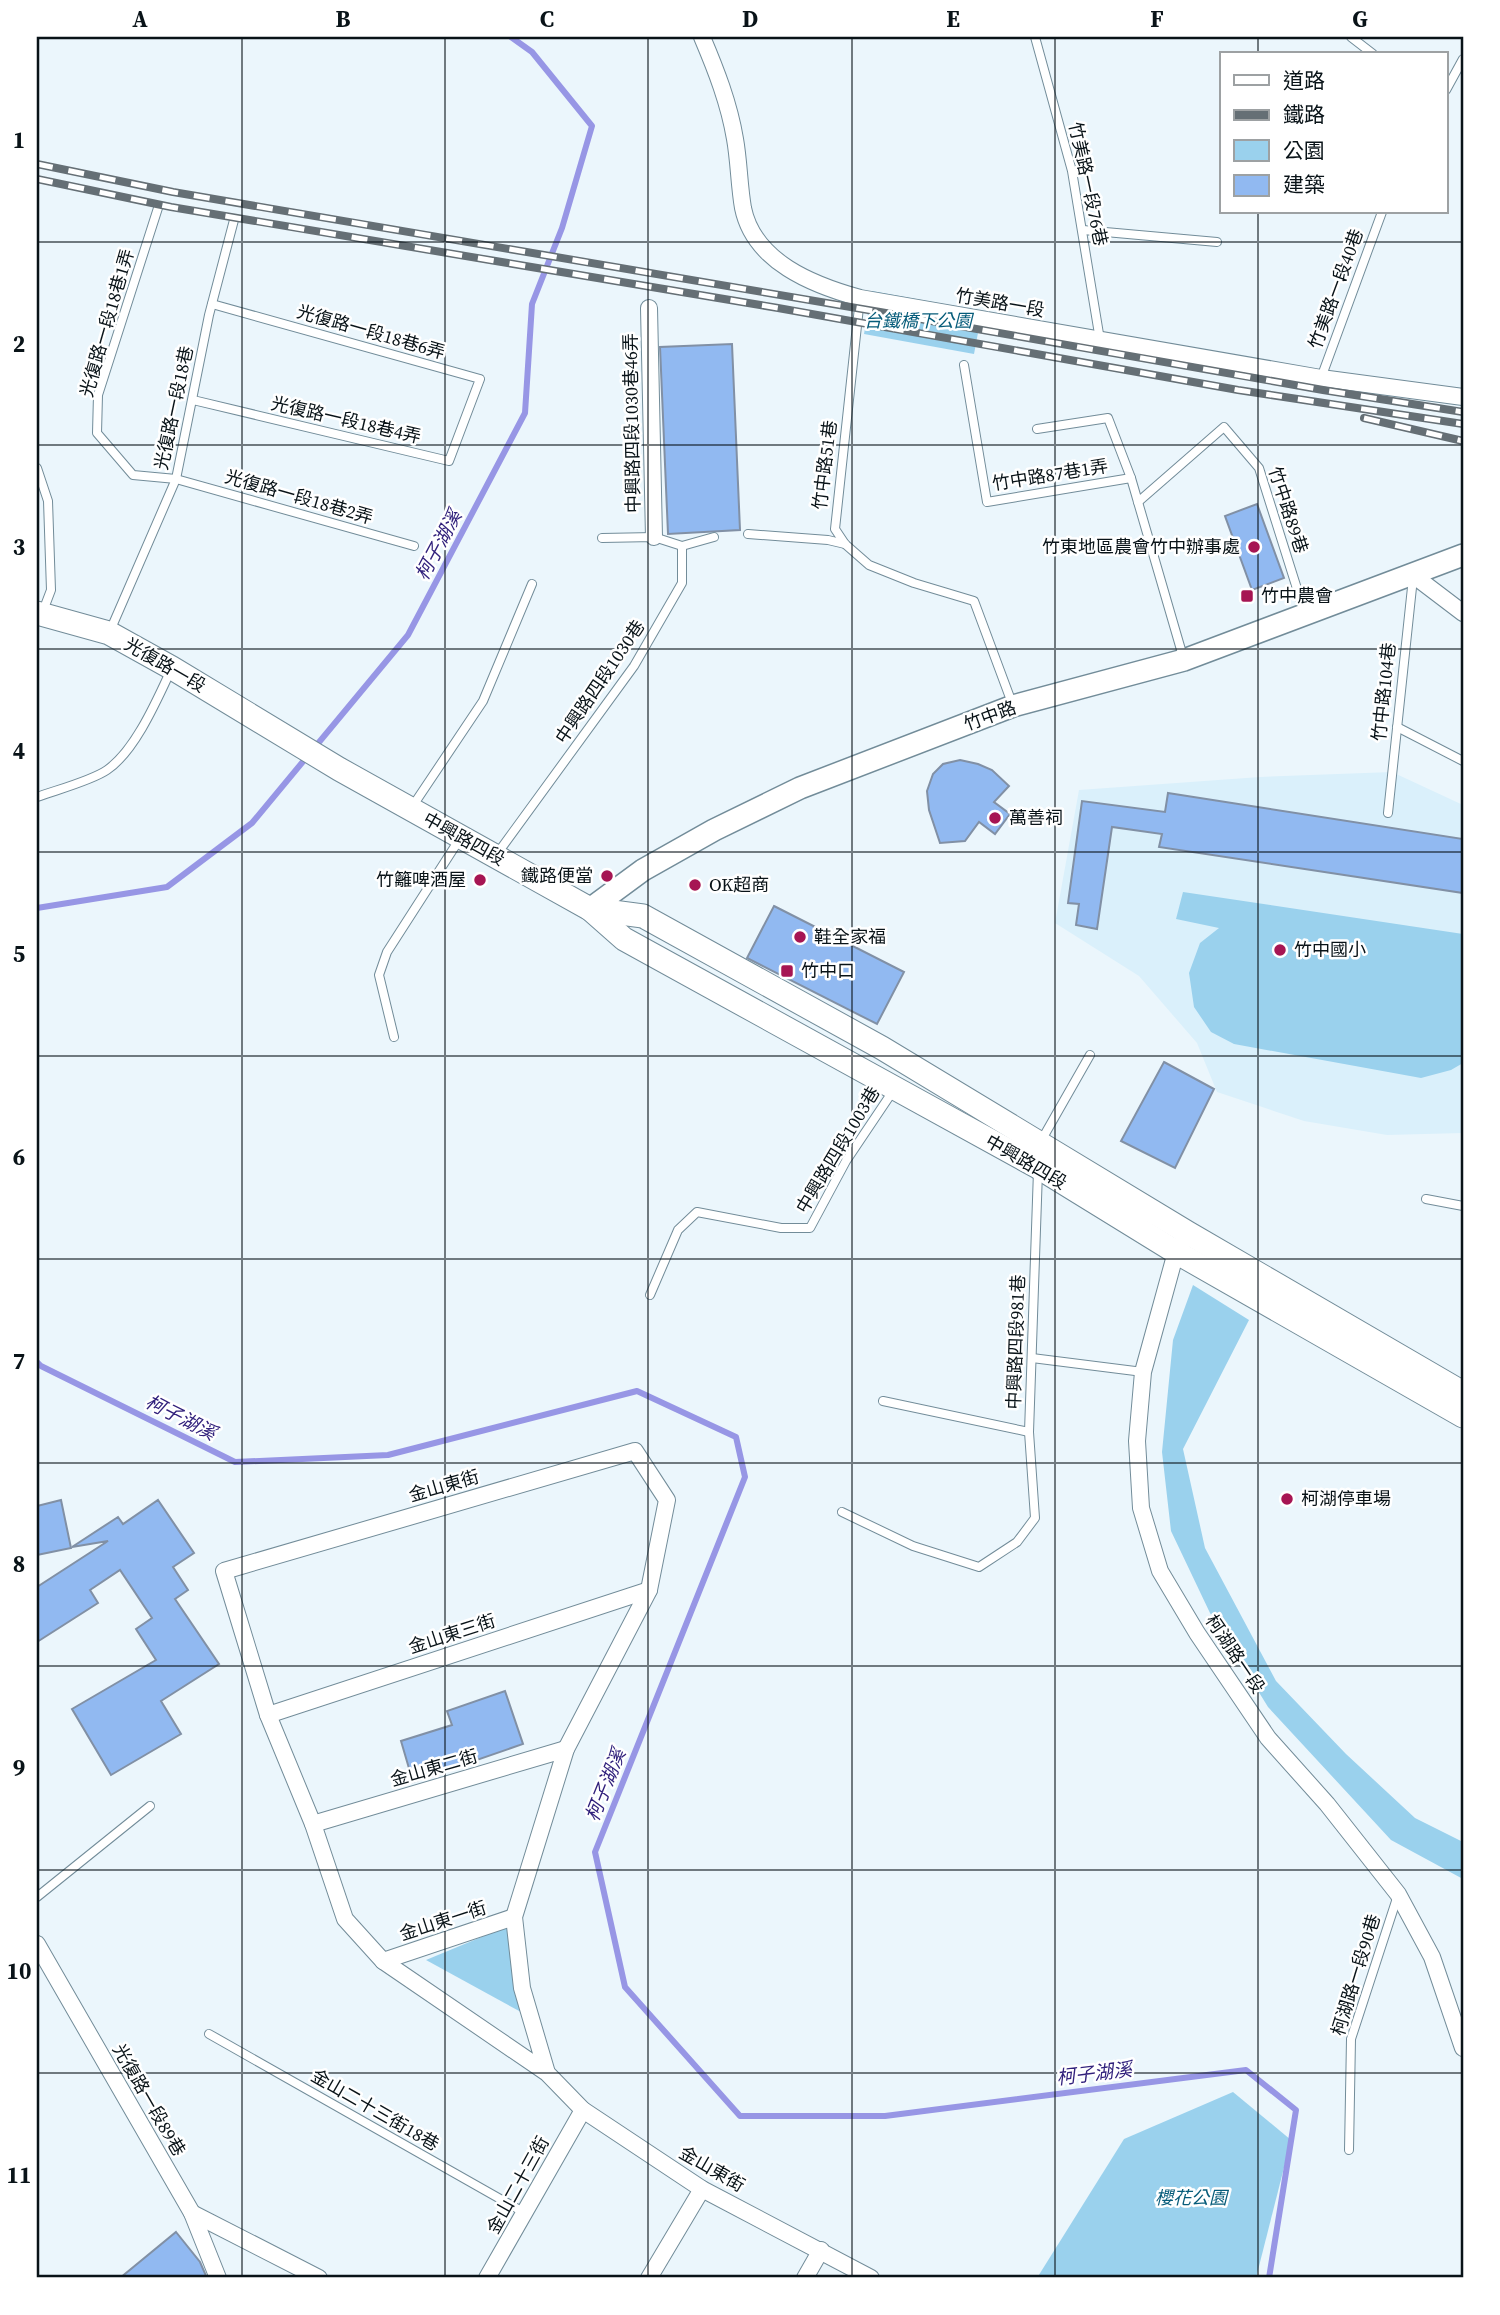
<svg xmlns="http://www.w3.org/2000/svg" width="1500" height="2315" viewBox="0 0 1500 2315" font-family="'Source Serif 4','Noto Sans TC',serif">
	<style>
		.built { fill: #daf0fb }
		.green { fill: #9ad1ed }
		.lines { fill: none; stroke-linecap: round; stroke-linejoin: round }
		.stream { stroke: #9796e5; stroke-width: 6 }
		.building { fill: #91b9f1; stroke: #8190a5; stroke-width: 2 }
		.service-casing { stroke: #728c99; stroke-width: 10 }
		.minor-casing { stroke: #728c99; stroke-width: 18 }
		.tertiary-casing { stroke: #728c99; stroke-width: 24 }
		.secondary-casing { stroke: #728c99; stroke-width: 25 }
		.service { stroke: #fff; stroke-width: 8 }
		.minor { stroke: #fff; stroke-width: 16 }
		.tertiary { stroke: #fff; stroke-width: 21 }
		.secondary { stroke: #fff; stroke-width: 23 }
		.rail-casing { stroke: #656f75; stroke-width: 8 }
		.rail { stroke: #fff; stroke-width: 5; stroke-dasharray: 16; stroke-linecap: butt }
		.grid { fill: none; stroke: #091318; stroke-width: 2; stroke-opacity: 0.55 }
		.poi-dot { fill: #a61553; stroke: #fff; stroke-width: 2.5 }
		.labels { text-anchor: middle; stroke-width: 5; stroke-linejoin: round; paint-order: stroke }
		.street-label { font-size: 18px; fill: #091318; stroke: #fff }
		.park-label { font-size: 18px; font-style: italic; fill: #065c7a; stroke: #fff }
		.poi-label { font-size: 18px; fill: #091318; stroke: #fff; text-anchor: start }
		.water-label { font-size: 19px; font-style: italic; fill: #31217c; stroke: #fff }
		.neatline { fill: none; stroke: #091318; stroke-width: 2.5 }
		.grid-label { font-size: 23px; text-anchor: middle; font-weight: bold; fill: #091318 }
	</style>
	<rect width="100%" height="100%" fill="#ebf6fc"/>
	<polygon class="built" points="1392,772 1463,805 1463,1133 1387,1135 1304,1121 1217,1092 1197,1043 1139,976 1055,923 1079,790 1260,777"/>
	<g class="green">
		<polygon points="872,291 982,311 974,354 864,334"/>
		<polygon points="1183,892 1463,934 1463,1063 1451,1070 1421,1078 1234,1044 1211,1032 1194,1007 1189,973 1200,943 1219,928 1176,919"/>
		<polygon points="1193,1285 1249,1320 1183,1449 1205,1548 1276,1681 1346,1754 1415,1818 1463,1842 1463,1879 1391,1840 1268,1707 1210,1613 1171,1531 1162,1452 1173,1340"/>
		<polygon points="508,1926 521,2012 426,1960"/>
		<polygon points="1233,2092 1291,2140 1256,2278 1037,2278 1124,2139"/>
	</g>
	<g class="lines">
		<g class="stream">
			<polyline points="37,908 167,887 252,823 408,635 525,413 532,304 562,228 592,126 532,52 511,37"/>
			<polyline points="37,1362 41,1366 235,1462 388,1455 637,1391 736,1437 745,1477 595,1852 625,1987 740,2116 885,2116 1246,2070 1296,2110 1269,2278"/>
		</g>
	</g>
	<g class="building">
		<polygon points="732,344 740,530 668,534 660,347"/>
		<polygon points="1257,504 1284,578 1252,590 1225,516"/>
		<polygon points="960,760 978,764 992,770 1009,786 994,802 1010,814 995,834 979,822 965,841 940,843 929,810 927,791 933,774 943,764"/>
		<polygon points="1168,793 1463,839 1463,893 1159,847 1162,834 1112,827 1097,929 1076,925 1079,904 1068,903 1082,801 1165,812"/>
		<polygon points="774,906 904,972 877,1024 747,958"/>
		<polygon points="1164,1062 1214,1089 1175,1168 1121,1141"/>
		<polygon points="61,1500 71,1548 37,1555 37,1506"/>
		<polygon points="158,1500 194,1553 173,1567 188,1590 175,1599 219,1664 161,1701 181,1734 111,1775 72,1709 156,1660 136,1629 152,1618 120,1570 90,1590 98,1603 37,1642 37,1587 108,1541 72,1547 118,1517 123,1524"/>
		<polygon points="505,1691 523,1744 413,1782 401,1741 452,1725 447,1711"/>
		<polygon points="176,2232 200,2262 207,2278 120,2278"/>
	</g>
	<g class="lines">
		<g class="service-casing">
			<g id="service">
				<polyline points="1035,37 1072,171 1100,340"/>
				<polyline points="1351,37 1373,54"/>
				<polyline points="1446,90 1463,59"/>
				<polyline points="158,208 98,395 97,433 133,475 176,479 414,546"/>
				<polyline points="1083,230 1217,242"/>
				<polyline points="860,298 835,529 845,544 869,565 914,583 974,601 1012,703"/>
				<polyline points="964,365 987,502 1131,478"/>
				<polyline points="1321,378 1382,212"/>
				<polyline points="193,400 449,461 480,379 212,304"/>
				<polyline points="1037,429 1108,418 1131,478 1184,660"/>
				<polyline points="37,468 48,501 51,590 43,611"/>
				<polyline points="1138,502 1224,427 1259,468 1305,614"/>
				<polyline points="748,534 828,540 845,544"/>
				<polyline points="682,546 714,537"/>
				<polyline points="110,631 176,479 209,315 234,220"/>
				<polyline points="1397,727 1463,761"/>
				<path d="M37,797C56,790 91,781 107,770C135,751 157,700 171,670"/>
				<polyline points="412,807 483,701 532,584"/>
				<polyline points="1388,813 1413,578"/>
				<polyline points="497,854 634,666 682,583 682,546 654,537 602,538"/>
				<polyline points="394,1037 379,975 387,952 459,840"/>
				<polyline points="1041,1141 1090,1055"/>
				<polyline points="1426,1199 1463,1206"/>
				<polyline points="650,1295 678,1230 697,1212 781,1228 810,1228 846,1161 893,1091"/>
				<polyline points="1032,1358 1143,1372"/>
				<polyline points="883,1401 1029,1432"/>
				<polyline points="842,1512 913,1546 979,1567 1017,1542 1035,1518 1029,1432 1038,1171"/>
				<polyline points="37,1897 150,1806"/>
				<polyline points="209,2034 525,2213"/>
				<polyline points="1349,2150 1351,2039 1398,1895"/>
			</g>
		</g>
		<g class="minor-casing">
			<g id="minor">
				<path d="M702,37C716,70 729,103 735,139C739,161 739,185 743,208C754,262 813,285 860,298L1321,378L1463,397"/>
				<polyline points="649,308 654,537"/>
				<polyline points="1413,575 1463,613"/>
				<polyline points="1181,1244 1176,1252 1143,1372 1137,1441 1141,1508 1160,1571 1197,1633 1268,1738 1327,1804 1398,1894 1432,1957 1463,2048"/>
				<polyline points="268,1715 649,1590"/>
				<polyline points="313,1824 566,1749"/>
				<polyline points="37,1944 192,2213 218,2278"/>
				<polyline points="383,1961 514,1917"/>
				<polyline points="547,2073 383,1961 345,1919 313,1824 268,1715 224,1571 635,1451 667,1500 649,1590 566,1749 514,1917 522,1988 547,2073 583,2110 702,2189 871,2278"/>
				<polyline points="192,2213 319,2278"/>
				<polyline points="487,2278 583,2110"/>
				<polyline points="649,2278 702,2189"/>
				<polyline points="805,2278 821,2250"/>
			</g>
		</g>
		<g class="tertiary-casing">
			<polyline id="tertiary" points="590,909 643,870 714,830 800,788 1013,706 1184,660 1463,555"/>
		</g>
		<g class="secondary-casing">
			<g id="secondary">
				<polyline points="37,613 109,633 172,668 339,769 590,909 624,939 1038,1167 1176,1252 1463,1416"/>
				<polyline points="590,909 643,916 882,1048 1188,1233 1463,1393"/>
			</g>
		</g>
		<use href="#service" class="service"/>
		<use href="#minor" class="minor"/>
		<use href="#tertiary" class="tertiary"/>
		<use href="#secondary" class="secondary"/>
		<g class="rail-casing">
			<g id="rail">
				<polyline points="37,164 173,192 880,312 1323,390 1463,412"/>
				<polyline points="37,179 171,207 778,308 1238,390 1463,424"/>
				<polyline points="1364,418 1463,441"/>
			</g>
		</g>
		<use href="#rail" class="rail"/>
	</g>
	<path class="grid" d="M242,37V2278M445,37V2278M648,37V2278M852,37V2278M1055,37V2278M1258,37V54M1258,212V2278M37,242H1463M37,445H1463M37,649H1463M37,852H1463M37,1056H1463M37,1259H1463M37,1463H1463M37,1666H1463M37,1870H1463M37,2073H1463"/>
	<g class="poi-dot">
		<circle cx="1254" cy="547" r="7"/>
		<rect x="1240" y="589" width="14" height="14" rx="3.5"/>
		<circle cx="995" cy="818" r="7"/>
		<circle cx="607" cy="876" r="7"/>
		<circle cx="480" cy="880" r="7"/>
		<circle cx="695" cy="885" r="7"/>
		<circle cx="800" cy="937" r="7"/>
		<circle cx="1280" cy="950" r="7"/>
		<rect x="780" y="964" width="14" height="14" rx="3.5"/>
		<circle cx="1287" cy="1499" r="7"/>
	</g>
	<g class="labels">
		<g class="street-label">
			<text transform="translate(1088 184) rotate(78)" y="6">竹美路一段76巷</text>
			<text transform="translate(1336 289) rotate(-70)" y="6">竹美路一段40巷</text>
			<text transform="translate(1000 303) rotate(10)" y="6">竹美路一段</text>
			<text transform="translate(107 323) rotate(-74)" y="6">光復路一段18巷1弄</text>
			<text transform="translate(371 332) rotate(16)" y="6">光復路一段18巷6弄</text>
			<text transform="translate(174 408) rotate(-78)" y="6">光復路一段18巷</text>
			<text transform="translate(346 420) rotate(13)" y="6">光復路一段18巷4弄</text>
			<text transform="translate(632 423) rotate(-91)" y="6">中興路四段1030巷46弄</text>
			<text transform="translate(825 465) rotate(-83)" y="6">竹中路51巷</text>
			<text transform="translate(1050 475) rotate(-9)" y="6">竹中路87巷1弄</text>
			<text transform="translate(299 497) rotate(16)" y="6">光復路一段18巷2弄</text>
			<text transform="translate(1288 510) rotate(72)" y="6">竹中路89巷</text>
			<text transform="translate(165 665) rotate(30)" y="6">光復路一段</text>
			<text transform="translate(600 682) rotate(-56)" y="6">中興路四段1030巷</text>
			<text transform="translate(1384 692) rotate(-84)" y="6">竹中路104巷</text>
			<text transform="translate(990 716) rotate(-20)" y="6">竹中路</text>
			<text transform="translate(464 839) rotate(29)" y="6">中興路四段</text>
			<text transform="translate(838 1150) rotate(-59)" y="6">中興路四段1003巷</text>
			<text transform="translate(1026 1162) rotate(30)" y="6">中興路四段</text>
			<text transform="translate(1016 1342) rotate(-88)" y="6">中興路四段981巷</text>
			<text transform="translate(444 1486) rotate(-16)" y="6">金山東街</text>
			<text transform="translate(452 1634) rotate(-18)" y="6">金山東三街</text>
			<text transform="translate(1235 1654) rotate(56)" y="6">柯湖路一段</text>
			<text transform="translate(434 1768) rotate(-16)" y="6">金山東二街</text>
			<text transform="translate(443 1921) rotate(-18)" y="6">金山東一街</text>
			<text transform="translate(1356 1975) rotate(-73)" y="6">柯湖路一段90巷</text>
			<text transform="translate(149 2100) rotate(60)" y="6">光復路一段89巷</text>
			<text transform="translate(375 2110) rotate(30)" y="6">金山二十三街18巷</text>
			<text transform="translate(712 2169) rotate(30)" y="6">金山東街</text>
			<text transform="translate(518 2185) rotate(-61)" y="6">金山二十三街</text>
		</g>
		<g class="park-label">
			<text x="918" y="327">台鐵橋下公園</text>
			<text x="1191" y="2204">櫻花公園</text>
		</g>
		<g class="poi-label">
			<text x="1240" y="553" text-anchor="end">竹東地區農會竹中辦事處</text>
			<text x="1261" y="602">竹中農會</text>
			<text x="1009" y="824">萬善祠</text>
			<text x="593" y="882" text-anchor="end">鐵路便當</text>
			<text x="466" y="886" text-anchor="end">竹籬啤酒屋</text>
			<text x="709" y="891">OK超商</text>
			<text x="814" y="943">鞋全家福</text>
			<text x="1294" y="956">竹中國小</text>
			<text x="801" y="977">竹中口</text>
			<text x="1301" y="1505">柯湖停車場</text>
		</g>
		<g class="water-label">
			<text transform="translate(438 545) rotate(-62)" y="7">柯子湖溪</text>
			<text transform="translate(181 1417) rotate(27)" y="7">柯子湖溪</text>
			<text transform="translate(605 1785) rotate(-68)" y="7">柯子湖溪</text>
			<text transform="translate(1094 2073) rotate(-7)" y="7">柯子湖溪</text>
		</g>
	</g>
	<rect width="1500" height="2315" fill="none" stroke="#ffffff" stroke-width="77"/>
	<rect x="1220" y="52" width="228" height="161" fill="#ffffff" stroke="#9da1a3" stroke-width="2"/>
	<rect x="1234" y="75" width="35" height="10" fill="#ffffff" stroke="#9da1a3" stroke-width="2"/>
	<text x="1283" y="88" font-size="21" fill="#091318">道路</text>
	<rect x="1234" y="110" width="35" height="10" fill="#656f75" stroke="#9da1a3" stroke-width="2"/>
	<text x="1283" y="122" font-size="21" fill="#091318">鐵路</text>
	<rect x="1234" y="140" width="35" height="21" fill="#9ad1ed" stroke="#9da1a3" stroke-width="2"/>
	<text x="1283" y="158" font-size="21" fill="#091318">公園</text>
	<rect x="1234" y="175" width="35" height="21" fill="#91b9f1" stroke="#9da1a3" stroke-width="2"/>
	<text x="1283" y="192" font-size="21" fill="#091318">建築</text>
	<rect x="38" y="38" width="1424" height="2238" class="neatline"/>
	<g class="grid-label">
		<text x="140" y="27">A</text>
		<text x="343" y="27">B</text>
		<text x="547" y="27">C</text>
		<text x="750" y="27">D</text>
		<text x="953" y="27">E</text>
		<text x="1157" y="27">F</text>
		<text x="1360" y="27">G</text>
		<text x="19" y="148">1</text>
		<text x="19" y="352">2</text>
		<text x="19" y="555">3</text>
		<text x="19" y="759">4</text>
		<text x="19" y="962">5</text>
		<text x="19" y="1165">6</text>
		<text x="19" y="1369">7</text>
		<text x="19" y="1572">8</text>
		<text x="19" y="1776">9</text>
		<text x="19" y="1979">10</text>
		<text x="19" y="2183">11</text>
	</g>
</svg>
